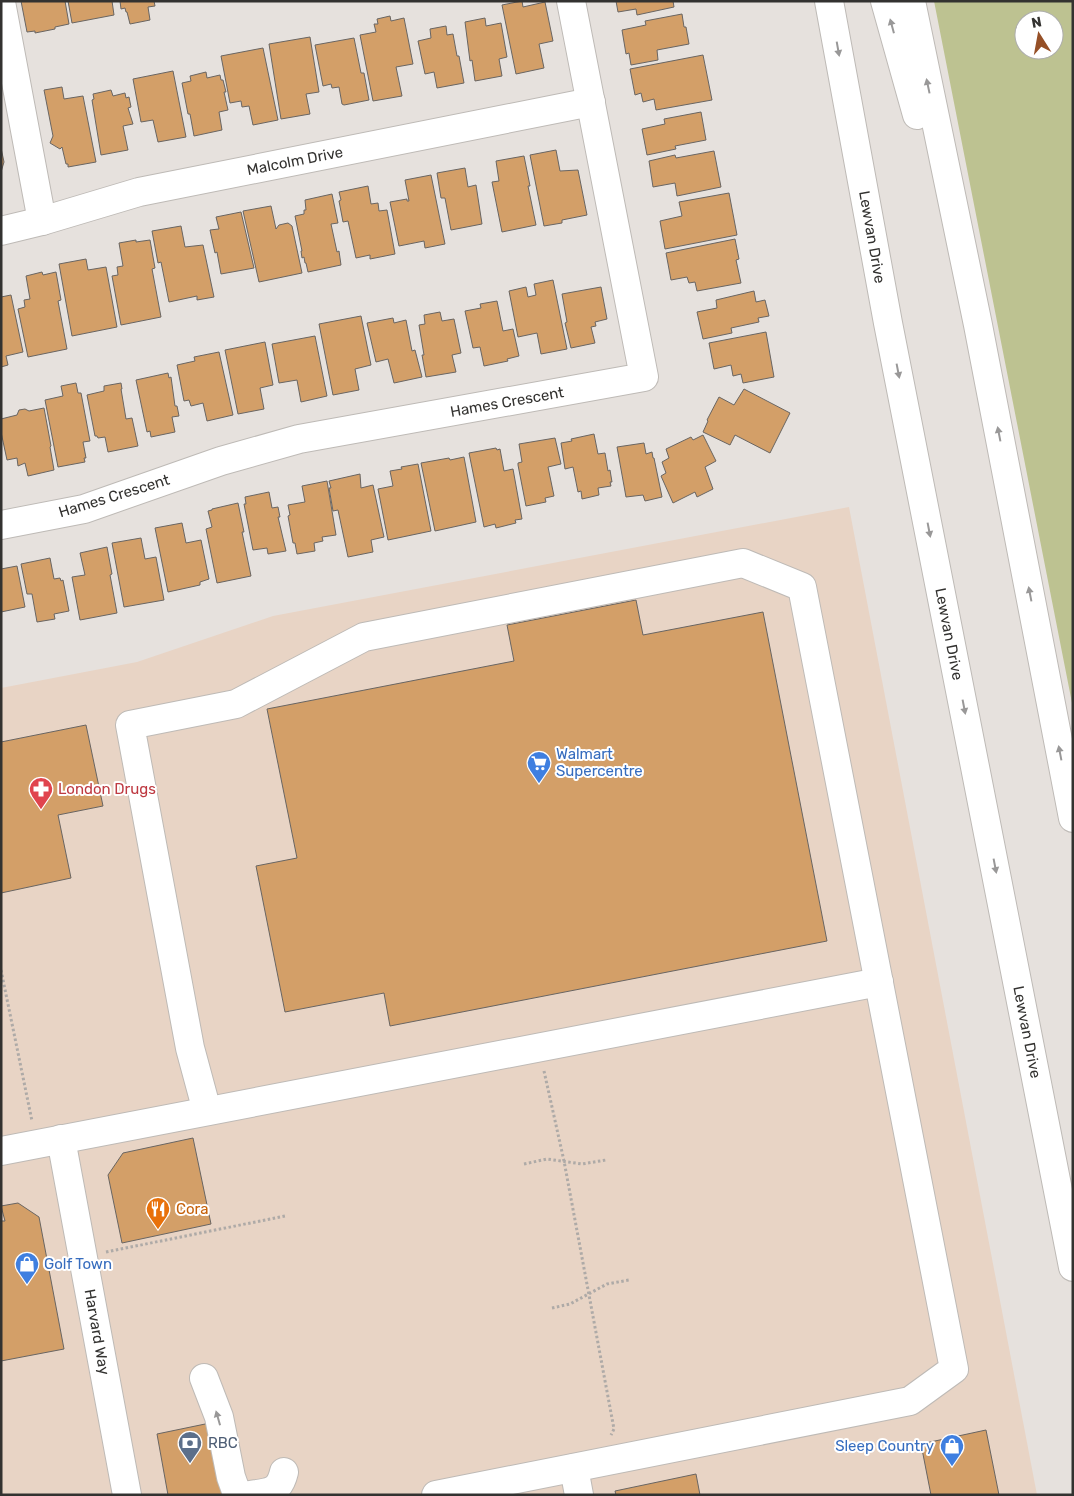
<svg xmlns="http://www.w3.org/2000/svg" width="1074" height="1496" viewBox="0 0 1074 1496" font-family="Rubik,sans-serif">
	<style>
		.commercial { fill: #e8d4c5 }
		.green { fill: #bdc291; fill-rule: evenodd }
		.building { fill: #d39f68; stroke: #696562 }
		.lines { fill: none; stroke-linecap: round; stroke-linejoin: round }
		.minor-casing { stroke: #bebab6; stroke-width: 30 }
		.major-casing { stroke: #bebab6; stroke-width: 30 }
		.path { stroke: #aeaaa7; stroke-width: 3; stroke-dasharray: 2.5 2.5; stroke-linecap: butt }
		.minor { stroke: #fff; stroke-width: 28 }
		.major { stroke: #fff; stroke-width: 28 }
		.oneway { fill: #999898 }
		.labels { text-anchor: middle; stroke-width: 4; stroke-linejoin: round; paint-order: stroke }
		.street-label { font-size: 15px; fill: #333230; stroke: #fff }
		.shop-label { font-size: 15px; fill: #366cbe; stroke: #fff; text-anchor: start }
		.health-label { font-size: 15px; fill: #be3a42; stroke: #fff; text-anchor: start }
		.food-label { font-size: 15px; fill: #c56008; stroke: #fff; text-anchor: start }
		.service-label { font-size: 15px; fill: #4e5e75; stroke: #fff; text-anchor: start }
	</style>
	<rect width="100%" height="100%" fill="#e6e1dd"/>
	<polygon class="commercial" points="849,507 1037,1495 1,1495 1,688 137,662 273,616"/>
	<path class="green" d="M934,1H1073V708ZM1024,20H1054V50H1024Z"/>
	<g class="building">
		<polygon points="21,1 65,1 69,24 55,27 55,29 35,33 35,31 27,32"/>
		<polygon points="68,1 112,1 114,15 72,23"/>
		<polygon points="120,1 156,1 154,1 155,6 148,7 150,20 130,24 127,12 126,12 125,8 121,9"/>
		<polygon points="522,1 523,7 545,2 553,41 539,44 544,68 516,74 502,5"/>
		<polygon points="616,1 673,1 674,7 637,15 636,9 618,12"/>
		<polygon points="682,14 684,27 686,27 689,44 657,50 658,60 631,65 629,53 626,54 622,30 646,25 645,21"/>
		<polygon points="390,16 391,21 404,18 413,64 396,67 402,96 373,101 360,35 376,32 374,24 378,24 377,19"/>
		<polygon points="485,18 486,26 501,23 507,57 499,59 502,76 475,81 472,60 470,61 465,22"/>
		<polygon points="446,26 447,35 453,34 457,56 459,56 464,83 437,88 434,72 425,74 418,41 431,38 430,29"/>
		<polygon points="310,37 319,92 306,94 310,114 281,119 269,44"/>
		<polygon points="354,38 361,73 364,73 369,100 344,105 342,104 339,87 332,88 331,84 323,86 315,45"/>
		<polygon points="263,48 278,120 253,125 249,106 242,107 241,101 230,103 221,56"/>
		<polygon points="703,55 712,100 656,110 654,99 643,102 641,93 635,95 630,69"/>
		<polygon points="173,71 186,137 158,142 153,120 141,122 133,79"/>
		<polygon points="206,72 207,78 220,75 221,80 223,80 226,92 224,92 228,110 219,112 222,130 194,136 190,114 188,114 182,83 191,81 190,76"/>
		<polygon points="62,87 64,99 83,96 96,162 68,167 68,164 66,164 62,147 60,149 50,143 53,136 44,90"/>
		<polygon points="111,90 113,96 125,93 126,98 129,97 131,107 128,108 133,124 123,126 128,150 101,155 92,100 94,99 93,94"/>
		<polygon points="701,112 706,140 675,146 676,149 647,155 642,129 665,124 664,119"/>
		<polygon points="1,148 4,162 1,172"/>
		<polygon points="556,150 560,171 578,170 587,215 562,220 562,223 544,226 530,155"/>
		<polygon points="714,151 721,187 677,196 675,183 653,187 649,161 675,155 676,158"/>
		<polygon points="524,156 530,186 528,186 536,225 502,232 492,182 499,181 496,161"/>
		<polygon points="465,168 468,187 476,185 482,224 451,230 445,198 441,198 437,173"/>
		<polygon points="431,175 445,244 425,248 424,241 399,246 390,202 407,199 407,201 409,201 405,180"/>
		<polygon points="368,186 371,204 378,203 379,211 387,210 395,254 370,259 370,255 356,258 348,221 343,222 339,201 341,200 339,192"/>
		<polygon points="729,193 737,235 665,249 660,221 682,216 679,202"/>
		<polygon points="332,194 338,223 331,224 337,252 339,251 341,265 308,272 306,263 305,263 304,257 302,258 301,251 302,251 295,216 304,214 304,210 306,210 305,200"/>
		<polygon points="271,206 276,229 279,225 288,223 292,226 302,273 259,282 243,211"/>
		<polygon points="241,212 254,268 221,274 217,252 215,253 210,230 219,229 216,217"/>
		<polygon points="181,226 185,247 203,245 214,297 197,300 197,296 169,302 161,262 158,263 152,231"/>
		<polygon points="735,239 739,259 736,260 741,283 697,291 695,282 689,283 687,277 671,280 666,253"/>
		<polygon points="136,240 136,242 150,240 155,268 152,269 161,317 121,325 112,276 118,275 117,267 123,266 119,243"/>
		<polygon points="86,259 88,270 106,267 117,327 72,336 59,264"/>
		<polygon points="42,272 43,275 56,272 61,300 58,301 67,349 28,357 18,309 25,307 24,300 30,299 26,276"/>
		<polygon points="553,280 567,349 541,354 537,333 518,337 509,291 526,287 528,297 536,295 534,284"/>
		<polygon points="601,287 607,319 595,322 596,326 591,327 595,343 571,348 565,323 567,322 562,294"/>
		<polygon points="754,291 756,302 765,300 769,316 758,318 759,322 731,328 732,333 703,339 697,312 717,308 716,300"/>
		<polygon points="11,295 23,352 6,356 8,365 1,367 1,297"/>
		<polygon points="497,301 503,331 513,329 519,356 507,359 508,361 484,366 480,347 473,348 465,311 481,308 480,304"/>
		<polygon points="440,312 442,321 454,319 461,353 452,355 456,372 426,377 422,355 424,355 419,325 425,324 424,315"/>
		<polygon points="361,316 371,365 355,369 359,390 333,395 319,324"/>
		<polygon points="393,318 394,323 406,320 412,351 415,350 422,377 394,383 388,359 376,362 367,323"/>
		<polygon points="766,332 774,377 743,383 741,374 733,376 731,365 714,369 709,343"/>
		<polygon points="315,336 327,396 301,402 297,380 279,383 272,344"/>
		<polygon points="265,342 273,385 260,388 264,409 238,414 225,350"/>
		<polygon points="219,352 233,415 207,421 203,403 191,406 189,400 184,401 177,365 195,361 194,357"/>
		<polygon points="168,373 169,378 171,377 175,406 177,406 179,416 172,417 175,432 151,437 150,431 147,432 136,380"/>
		<polygon points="76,383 78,393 81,393 90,441 83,442 86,458 84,458 85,462 58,467 45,400 63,396 61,386"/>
		<polygon points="121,383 122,389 121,389 126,419 132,418 138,446 108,452 105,437 98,438 97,436 95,436 87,395 104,391 104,386"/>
		<polygon points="744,389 790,413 770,453 735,435 730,445 703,432 708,421 707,420 719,397 734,405"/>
		<polygon points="44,408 51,446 50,447 54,470 28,476 25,463 18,466 17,458 7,460 1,432 1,419 17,415 19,410 25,409 29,411"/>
		<polygon points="594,434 598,454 605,453 608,471 610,470 612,482 610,482 611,486 598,488 599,495 582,499 581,491 578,492 573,467 565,469 561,443 572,441 571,439"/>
		<polygon points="703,435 716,461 705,467 713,489 697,497 695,492 673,503 661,476 666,473 662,462 669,458 666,449 691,437 693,440"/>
		<polygon points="555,438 561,464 548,467 554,496 545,498 546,502 526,506 518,465 518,463 522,462 519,444"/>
		<polygon points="644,443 646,454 652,452 653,458 654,458 662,497 645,501 643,495 626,497 617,447"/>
		<polygon points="496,448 497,450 500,449 504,471 513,469 522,519 515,520 516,523 496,528 495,524 484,527 469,453"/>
		<polygon points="464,457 476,522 435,531 421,463 449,458 450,460"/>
		<polygon points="418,464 431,531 388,540 378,489 393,486 390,471 402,469 401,467"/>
		<polygon points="360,474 361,488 373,485 384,537 371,540 373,552 348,557 338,510 333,511 329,488 331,488 329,481"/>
		<polygon points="327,481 336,535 322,537 323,541 314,543 315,551 297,554 295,543 293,543 288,516 290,515 288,505 305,502 302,486"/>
		<polygon points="269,492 272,508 278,507 280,517 278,517 286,551 268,554 267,548 253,550 244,504 246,504 245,497"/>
		<polygon points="238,503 244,532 242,532 251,576 217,583 206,529 212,527 208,511 212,510 212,509"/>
		<polygon points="182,523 186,543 201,540 209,579 200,582 200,585 168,592 155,528"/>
		<polygon points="141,538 145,559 156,557 164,600 124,607 112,543"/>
		<polygon points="107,547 112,574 110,575 117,613 80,620 72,577 85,575 80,553"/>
		<polygon points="50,558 54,579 60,578 61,581 63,580 69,611 54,614 55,619 37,622 32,594 27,594 21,564"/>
		<polygon points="17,566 25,607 1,612 1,569"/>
		<polygon points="636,600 643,635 763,612 827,941 390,1026 384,993 285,1012 256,866 297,858 267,709 514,661 507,625"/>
		<polygon points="86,725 103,806 58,815 71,878 1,893 1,742"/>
		<polygon points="193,1138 211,1224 122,1243 108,1175 123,1153"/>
		<polygon points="18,1203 39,1217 64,1349 1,1361 1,1221 5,1221 1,1206"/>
		<polygon points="210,1423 224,1495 168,1495 157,1434"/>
		<polygon points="986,1430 999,1495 931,1495 921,1444"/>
		<polygon points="696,1474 700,1495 616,1495 615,1491"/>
	</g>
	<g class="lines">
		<g class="minor-casing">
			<g id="minor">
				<polyline points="1,2 42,221"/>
				<polyline points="1,231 42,221 139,192 591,102"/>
				<polyline points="1,525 84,509 221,461 299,439 644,377 571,1"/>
				<polyline points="207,1111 190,1048 130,725 236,704 364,637 743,563 802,587 954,1369 910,1401 436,1495"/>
				<polyline points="61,1139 127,1495"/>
				<polyline points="1,1151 879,982"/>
				<polyline points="204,1378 219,1417 231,1477 236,1491 243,1495"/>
				<polyline points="574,1468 579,1495"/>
				<path d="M250,1495C269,1492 279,1493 284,1472"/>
			</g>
		</g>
		<g class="major-casing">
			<g id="major">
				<polyline points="829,1 888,323 1073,1267"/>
				<polyline points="885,1 917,115"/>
				<polyline points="911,1 978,325 1073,818"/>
			</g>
		</g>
		<g class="path">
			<polyline points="1,970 32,1121"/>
			<polyline points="544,1071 564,1161 614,1429 611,1435"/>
			<polyline points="524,1164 547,1159 582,1164 606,1160"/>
			<polyline points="106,1252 285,1216"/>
			<polyline points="552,1308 570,1304 607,1284 629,1280"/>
		</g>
		<use href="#minor" class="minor"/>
		<use href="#major" class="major"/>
	</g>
	<defs><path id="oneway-solid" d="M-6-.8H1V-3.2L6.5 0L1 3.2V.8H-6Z" transform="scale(1.25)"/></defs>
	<g class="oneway">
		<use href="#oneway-solid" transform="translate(892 26) rotate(-105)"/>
		<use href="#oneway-solid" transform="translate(838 49) rotate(80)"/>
		<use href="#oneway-solid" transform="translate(928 86) rotate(-102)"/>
		<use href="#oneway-solid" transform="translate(898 371) rotate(79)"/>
		<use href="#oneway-solid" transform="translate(999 434) rotate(-101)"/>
		<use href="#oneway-solid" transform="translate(929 530) rotate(79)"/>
		<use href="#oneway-solid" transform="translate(1030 594) rotate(-101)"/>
		<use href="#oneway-solid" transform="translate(964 707) rotate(79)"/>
		<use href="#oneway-solid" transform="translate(1060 753) rotate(-101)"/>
		<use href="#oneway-solid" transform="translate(995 866) rotate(79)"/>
		<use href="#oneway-solid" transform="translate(218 1418) rotate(-106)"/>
	</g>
	<defs>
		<g id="supermarket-pin" transform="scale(1.25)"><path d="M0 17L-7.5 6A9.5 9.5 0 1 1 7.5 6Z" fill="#3f7fe0" stroke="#fff"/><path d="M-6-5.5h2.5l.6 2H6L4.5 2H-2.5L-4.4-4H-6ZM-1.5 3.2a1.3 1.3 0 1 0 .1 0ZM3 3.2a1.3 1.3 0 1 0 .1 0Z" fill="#fff"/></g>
		<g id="pharmacy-pin" transform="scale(1.25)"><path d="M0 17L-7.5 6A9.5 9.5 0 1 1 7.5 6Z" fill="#e0444e" stroke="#fff"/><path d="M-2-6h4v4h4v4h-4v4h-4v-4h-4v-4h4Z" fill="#fff"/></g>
		<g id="restaurant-pin" transform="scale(1.25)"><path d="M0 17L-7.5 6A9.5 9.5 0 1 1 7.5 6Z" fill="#e8710a" stroke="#fff"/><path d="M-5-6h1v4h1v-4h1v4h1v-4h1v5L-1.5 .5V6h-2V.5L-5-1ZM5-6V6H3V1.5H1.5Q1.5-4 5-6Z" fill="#fff"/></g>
		<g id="shop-pin" transform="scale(1.25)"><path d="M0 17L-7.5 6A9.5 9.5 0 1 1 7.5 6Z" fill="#3f7fe0" stroke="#fff"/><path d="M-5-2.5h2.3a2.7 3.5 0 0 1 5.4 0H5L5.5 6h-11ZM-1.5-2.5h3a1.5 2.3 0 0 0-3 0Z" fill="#fff"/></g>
		<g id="bank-pin" transform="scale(1.25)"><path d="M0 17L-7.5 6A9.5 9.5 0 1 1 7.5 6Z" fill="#5c6f8a" stroke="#fff"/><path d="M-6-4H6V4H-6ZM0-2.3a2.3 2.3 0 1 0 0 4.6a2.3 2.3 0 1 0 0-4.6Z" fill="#fff"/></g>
	</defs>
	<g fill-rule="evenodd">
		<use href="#supermarket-pin" x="539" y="763"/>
		<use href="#pharmacy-pin" x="41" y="789"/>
		<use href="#restaurant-pin" x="158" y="1209"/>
		<use href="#shop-pin" x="27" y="1264"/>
		<use href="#bank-pin" x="190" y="1443"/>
		<use href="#shop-pin" x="952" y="1446"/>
	</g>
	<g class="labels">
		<g class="street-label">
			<text transform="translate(295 161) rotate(-11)" y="5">Malcolm Drive</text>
			<text transform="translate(872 237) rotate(80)" y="5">Lewvan Drive</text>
			<text transform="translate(507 402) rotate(-10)" y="5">Hames Crescent</text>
			<text transform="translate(114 496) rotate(-17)" y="5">Hames Crescent</text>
			<text transform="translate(949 634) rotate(79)" y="5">Lewvan Drive</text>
			<text transform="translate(1027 1032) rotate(79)" y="5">Lewvan Drive</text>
			<text transform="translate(97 1332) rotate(80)" y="5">Harvard Way</text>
		</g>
		<g class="shop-label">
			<text x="556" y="759">Walmart<tspan x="556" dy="17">Supercentre</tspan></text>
			<text x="44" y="1269">Golf Town</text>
			<text x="934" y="1451" text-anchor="end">Sleep Country</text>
		</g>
		<g class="health-label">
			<text x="58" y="794">London Drugs</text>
		</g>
		<g class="food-label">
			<text x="176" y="1214">Cora</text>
		</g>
		<g class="service-label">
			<text x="208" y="1448">RBC</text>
		</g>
	</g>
	<rect width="1074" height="1496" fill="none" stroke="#333230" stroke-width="5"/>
	<g transform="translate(1039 35) rotate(349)"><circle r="24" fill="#ffffff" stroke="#adadac"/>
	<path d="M0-4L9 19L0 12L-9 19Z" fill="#965027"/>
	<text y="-8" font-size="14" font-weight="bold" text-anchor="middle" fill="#333230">N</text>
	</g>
</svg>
